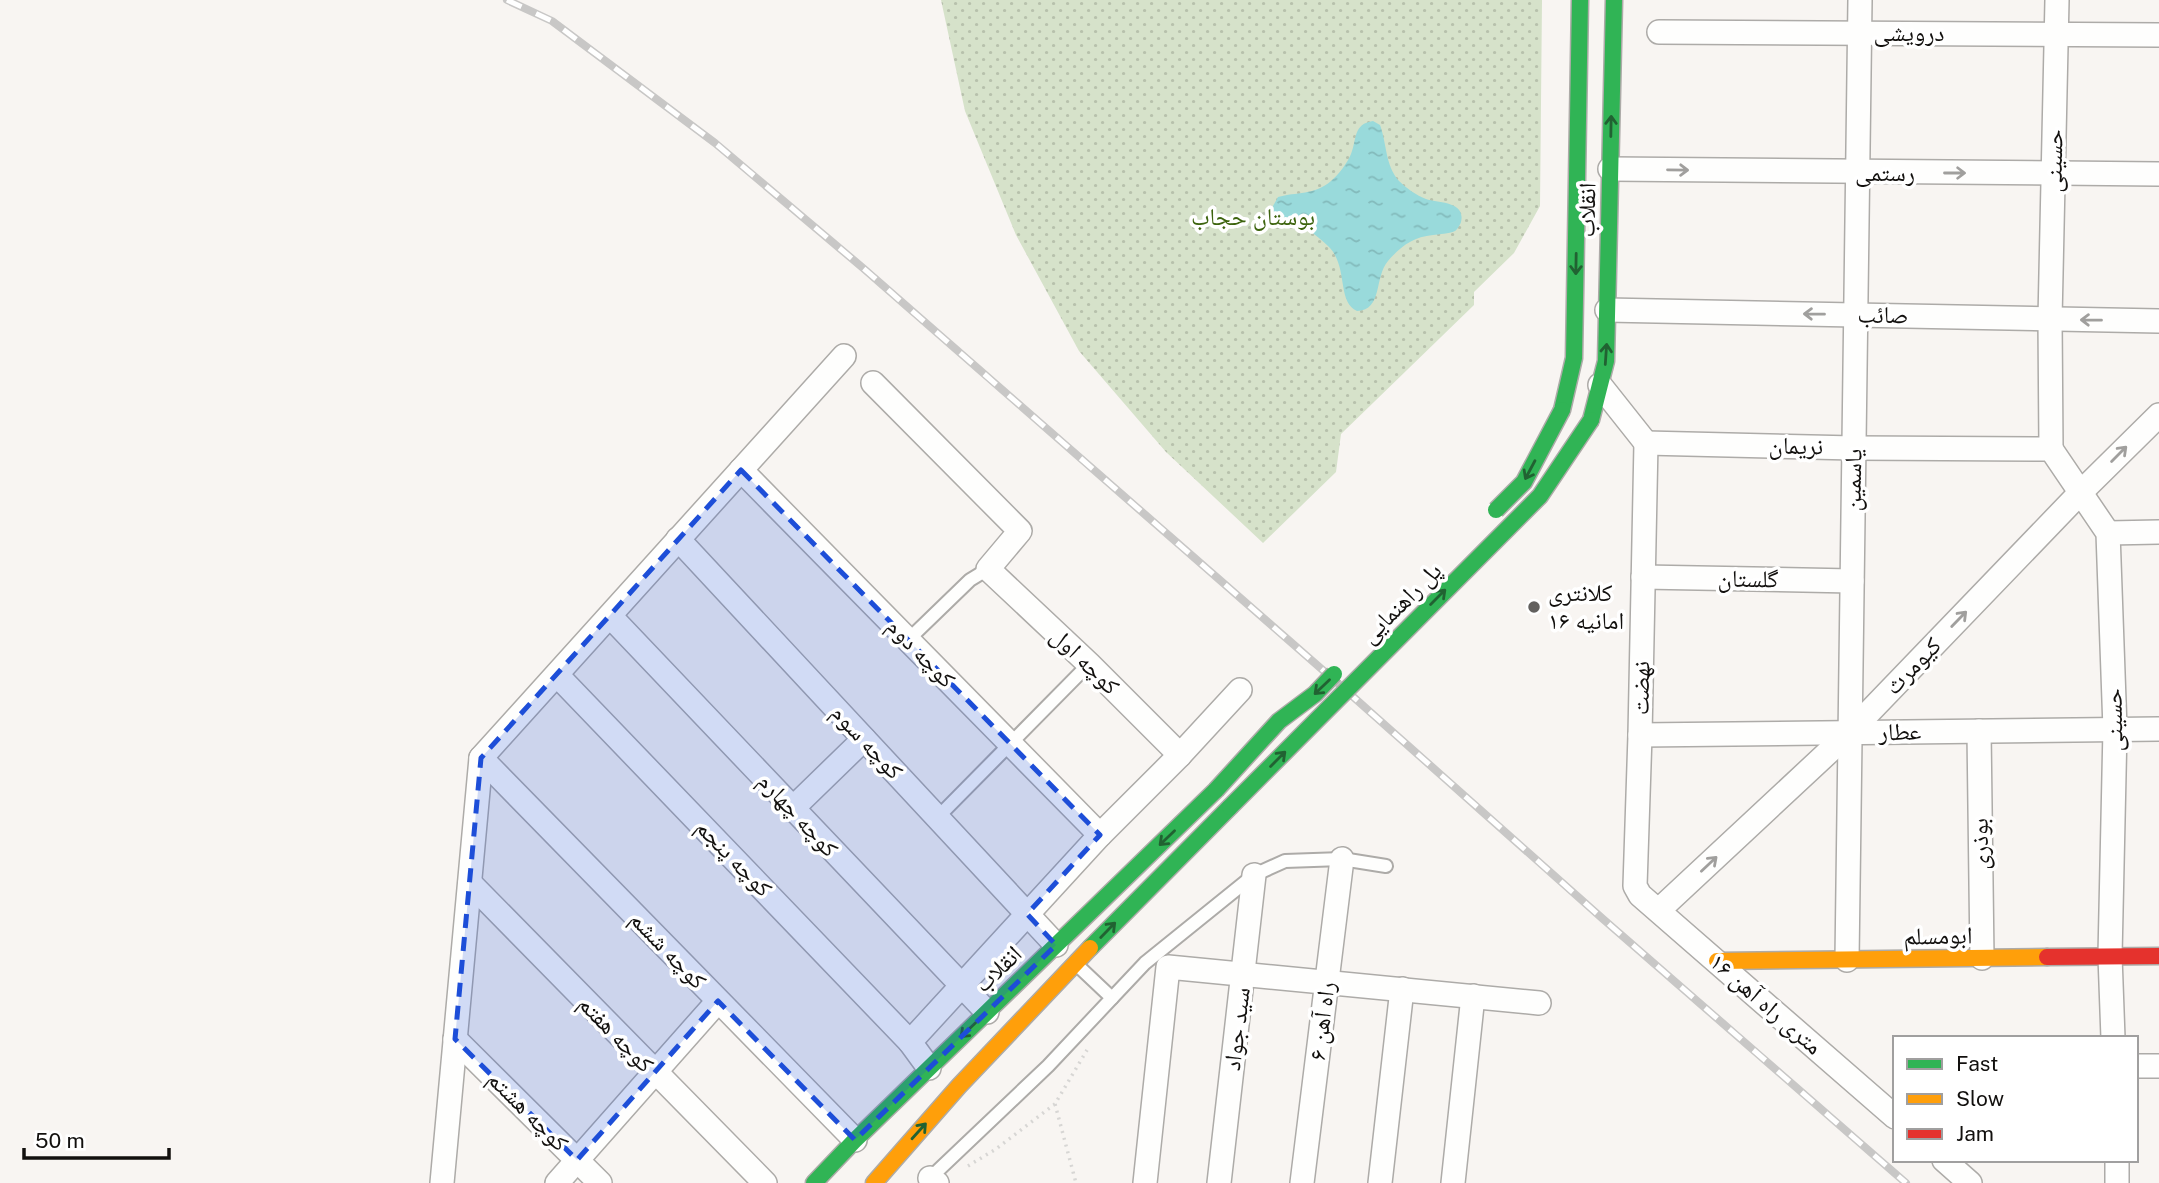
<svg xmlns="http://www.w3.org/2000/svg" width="2159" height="1183" viewBox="0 0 2159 1183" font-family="'Public Sans','Noto Naskh Arabic',sans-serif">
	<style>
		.park { fill: url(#park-dots) }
		.water { fill: url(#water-ripples) }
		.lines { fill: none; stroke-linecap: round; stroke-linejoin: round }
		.lane-casing { stroke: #adaba8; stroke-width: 16 }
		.street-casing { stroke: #adaba8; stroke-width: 26 }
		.fast-casing { stroke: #adaba8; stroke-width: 19 }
		.slow-casing { stroke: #adaba8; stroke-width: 19 }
		.jam-casing { stroke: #adaba8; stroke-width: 19 }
		.path { stroke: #d7d6d4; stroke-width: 3.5; stroke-dasharray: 2 5; stroke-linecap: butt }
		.lane { stroke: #fefefd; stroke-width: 12 }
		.street { stroke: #fefefd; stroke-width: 23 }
		.fast { stroke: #30b455; stroke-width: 16 }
		.slow { stroke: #ff9f0a; stroke-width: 16 }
		.jam { stroke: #e5322d; stroke-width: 16 }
		.rail-casing { stroke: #c8c7c6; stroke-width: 8 }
		.rail { stroke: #fff; stroke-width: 5; stroke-dasharray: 16; stroke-linecap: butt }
		.fast-bridge-casing { stroke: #adaba8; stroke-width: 19; stroke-linecap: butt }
		.fast-bridge { stroke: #30b455; stroke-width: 16 }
		.oneway { stroke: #216232 }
		.oneway2 { stroke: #a09f9d }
		.marked { fill: #1d4ed8; fill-opacity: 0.2; stroke: #1d4ed8; stroke-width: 5; stroke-dasharray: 14 9; stroke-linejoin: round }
		.poi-dot { fill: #62605e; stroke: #fff; stroke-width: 2.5 }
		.labels { text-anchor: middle; stroke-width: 7; stroke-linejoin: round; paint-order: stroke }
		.street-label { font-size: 24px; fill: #12100e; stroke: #fff }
		.park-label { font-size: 24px; fill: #3d640e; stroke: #fff }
		.poi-label { font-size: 24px; fill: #12100e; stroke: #fff; text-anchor: start }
	</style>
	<defs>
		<pattern id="park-dots" width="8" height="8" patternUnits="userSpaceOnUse" patternTransform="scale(1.75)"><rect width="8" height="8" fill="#d6e2ca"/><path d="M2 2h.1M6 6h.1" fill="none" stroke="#b7c1ac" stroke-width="1.8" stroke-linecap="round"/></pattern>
		<pattern id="water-ripples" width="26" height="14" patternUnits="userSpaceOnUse" patternTransform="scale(1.75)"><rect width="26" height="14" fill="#99dadb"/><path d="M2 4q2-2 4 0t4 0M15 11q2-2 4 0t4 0" fill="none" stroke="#83babb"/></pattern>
	</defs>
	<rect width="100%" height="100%" fill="#f8f5f2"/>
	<polygon class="park" points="941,0 1542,0 1540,206 1514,253 1474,292 1474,305 1341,434 1336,472 1263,543 1166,452 1079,351 1016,235 965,111"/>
	<path class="water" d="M1373,121L1380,125C1387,144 1385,165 1399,181C1405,187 1417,196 1426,199C1438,203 1466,201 1461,222C1460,225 1457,230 1455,231C1449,234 1439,234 1433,235C1413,237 1401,246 1388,261C1374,277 1383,310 1357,311C1337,302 1348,268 1330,248C1323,241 1313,232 1304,228C1287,222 1274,230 1273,206L1278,197C1296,192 1315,195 1331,181C1338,175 1347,164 1351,154C1357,139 1353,124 1373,121Z"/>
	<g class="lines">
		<g class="lane-casing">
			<g id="lane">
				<polyline points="908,640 970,580 988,569"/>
				<polyline points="938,817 1089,664"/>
				<polyline points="1112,998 1145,963 1254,875 1285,861 1342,859 1386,866"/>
				<polyline points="928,1180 1048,1066 1112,998 1076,964"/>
			</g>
		</g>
		<g class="street-casing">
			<g id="street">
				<polyline points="1659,32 2159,35"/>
				<polyline points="1610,169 2159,174"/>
				<polyline points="1607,310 2159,321"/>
				<polyline points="873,383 1020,531 988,569 1089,664 1180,755"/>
				<polyline points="1600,385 1646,443"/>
				<polyline points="1646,443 1854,448 2051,449 2108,533 2115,729 2110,956 2113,1038"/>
				<polyline points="1646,443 1640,735 1635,886 1640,895 1895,1117"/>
				<polyline points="2051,449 2050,319 2057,0"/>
				<polyline points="741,470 1100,835"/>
				<polyline points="2108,533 2159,532"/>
				<polyline points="678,539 1056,945"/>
				<polyline points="1643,577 1852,581"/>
				<polyline points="610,616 987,1012"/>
				<polyline points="557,675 910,1042"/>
				<polyline points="1979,731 1982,958"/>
				<polyline points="1640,735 2159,729"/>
				<polyline points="481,758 855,1140"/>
				<polyline points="792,809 864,739"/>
				<polyline points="470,883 765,1183"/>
				<polyline points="1659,910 1850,732 2080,493 2159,415"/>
				<polyline points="1847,960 1860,0"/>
				<polyline points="455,1039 600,1183"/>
				<polyline points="2136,1066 2159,1066"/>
				<polyline points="929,1068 910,1042 1100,835 1180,755 1240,690"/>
				<polyline points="1944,1160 1970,1183"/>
				<polyline points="2117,1160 2117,1183"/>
				<polyline points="930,1178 937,1183"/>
				<polyline points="442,1183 481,758 844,356"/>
				<polyline points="557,1183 718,1001"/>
				<polyline points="1145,1183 1168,967 1539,1003"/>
				<polyline points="1219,1183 1254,875"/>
				<polyline points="1302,1183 1342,859"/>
				<polyline points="1380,1183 1402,989"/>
				<polyline points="1453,1183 1473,996"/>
			</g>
		</g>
		<g class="fast-casing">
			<g id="fast">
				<polyline points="1562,410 1574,358 1580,0"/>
				<polyline points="1591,420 1606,361 1614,0"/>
				<polyline points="1090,948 1230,807"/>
				<polyline points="814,1183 855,1140 1216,790"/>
			</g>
		</g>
		<g class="slow-casing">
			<g id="slow">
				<polyline points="1717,961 2047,957"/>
				<polyline points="874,1183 959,1086 1090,948"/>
			</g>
		</g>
		<g class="jam-casing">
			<polyline id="jam" points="2047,957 2159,956"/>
		</g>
		<g class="path">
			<polyline points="1055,1104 1076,1183"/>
			<polyline points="968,1166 996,1149 1055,1104 1087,1050"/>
		</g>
		<use href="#lane" class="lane"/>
		<use href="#street" class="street"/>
		<use href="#fast" class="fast"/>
		<use href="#slow" class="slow"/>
		<use href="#jam" class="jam"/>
		<g class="rail-casing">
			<polyline id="rail" points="507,0 552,21 715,143 863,268 1341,686 1603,919 1906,1183"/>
		</g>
		<use href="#rail" class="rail"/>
		<g class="fast-bridge-casing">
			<g id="fast-bridge">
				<polyline points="1496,510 1524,482 1562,410"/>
				<polyline points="1216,790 1279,721 1315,694 1334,674"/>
				<polyline points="1230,807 1540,496 1591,420"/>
			</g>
		</g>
		<use href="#fast-bridge" class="fast-bridge"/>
	</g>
	<defs><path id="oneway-shaft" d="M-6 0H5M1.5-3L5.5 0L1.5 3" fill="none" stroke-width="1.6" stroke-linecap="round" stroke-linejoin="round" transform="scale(1.75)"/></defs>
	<g class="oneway">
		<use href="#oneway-shaft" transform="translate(1611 126) rotate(-89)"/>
		<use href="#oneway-shaft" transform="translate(1576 264) rotate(91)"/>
		<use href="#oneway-shaft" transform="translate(1606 354) rotate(-86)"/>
		<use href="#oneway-shaft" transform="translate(1530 470) rotate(118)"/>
		<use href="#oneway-shaft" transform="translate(1438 597) rotate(-45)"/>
		<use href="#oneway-shaft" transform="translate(1322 687) rotate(136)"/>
		<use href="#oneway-shaft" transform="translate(1278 759) rotate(-45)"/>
		<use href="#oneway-shaft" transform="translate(1167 838) rotate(136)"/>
		<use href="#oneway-shaft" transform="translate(1108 930) rotate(-46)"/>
		<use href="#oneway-shaft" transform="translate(968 1030) rotate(136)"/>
		<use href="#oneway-shaft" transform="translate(919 1131) rotate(-48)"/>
	</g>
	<g class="oneway2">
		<use href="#oneway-shaft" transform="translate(1678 170) rotate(1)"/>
		<use href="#oneway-shaft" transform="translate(1955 173)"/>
		<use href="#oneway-shaft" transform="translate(1814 314) rotate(-179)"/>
		<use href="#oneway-shaft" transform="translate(2091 320) rotate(-179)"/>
		<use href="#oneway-shaft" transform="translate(2119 454) rotate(-45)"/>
		<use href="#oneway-shaft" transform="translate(1959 619) rotate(-46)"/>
		<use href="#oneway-shaft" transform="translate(1709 864) rotate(-43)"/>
	</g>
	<path class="marked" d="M741,470L1100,835L1027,914L1056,945L855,1140L718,1001L577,1160L455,1039L481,758Z"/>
	<circle class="poi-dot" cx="1534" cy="607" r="7"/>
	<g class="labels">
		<g class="street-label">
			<text x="1909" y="41">درویشی</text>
			<text transform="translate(2054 161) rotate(-89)" y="8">حسینی</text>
			<text x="1885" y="181">رستمی</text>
			<text transform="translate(1587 210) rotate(-89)" y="8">انقلاب</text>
			<text transform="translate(1883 315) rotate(1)" y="8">صائب</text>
			<text transform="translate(1796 446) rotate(1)" y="8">نریمان</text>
			<text transform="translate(1853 480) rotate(-89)" y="8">یاسمین</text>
			<text transform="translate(1748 579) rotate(1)" y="8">گلستان</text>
			<text transform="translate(1401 603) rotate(-45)" y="8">پل راهنمایی</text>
			<text transform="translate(921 653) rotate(46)" y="8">کوچه دوم</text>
			<text transform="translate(1085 661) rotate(44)" y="8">کوچه اول</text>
			<text transform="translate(1913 666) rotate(-46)" y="8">کیومرث</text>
			<text transform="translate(1641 688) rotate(-89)" y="8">نهضت</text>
			<text transform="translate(2114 720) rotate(-91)" y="8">حسینی</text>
			<text transform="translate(1900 732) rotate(-1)" y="8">عطار</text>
			<text transform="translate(867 742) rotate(47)" y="8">کوچه سوم</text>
			<text transform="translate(798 815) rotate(47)" y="8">کوچه چهارم</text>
			<text transform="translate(1980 844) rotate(-91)" y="8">بوذری</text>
			<text transform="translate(734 858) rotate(46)" y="8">کوچه پنجم</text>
			<text transform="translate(1938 936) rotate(-1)" y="8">ابومسلم</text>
			<text transform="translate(668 950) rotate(46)" y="8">کوچه ششم</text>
			<text transform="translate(998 969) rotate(-44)" y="8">انقلاب</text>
			<text transform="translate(1766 1004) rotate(41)" y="8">۱۶ متری راه آهن</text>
			<text transform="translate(1322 1021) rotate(-83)" y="8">راه آهن ۶</text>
			<text transform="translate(1237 1029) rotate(-83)" y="8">سید جواد</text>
			<text transform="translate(616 1034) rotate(46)" y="8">کوچه هفتم</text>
			<text transform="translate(528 1111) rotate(45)" y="8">کوچه هشتم</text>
		</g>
		<g class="park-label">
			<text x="1253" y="225">بوستان حجاب</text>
		</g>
		<g class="poi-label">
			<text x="1548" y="601">کلانتری<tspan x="1548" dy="28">۱۶ امانیه</tspan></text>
		</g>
	</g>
	<rect x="1893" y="1036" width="245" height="126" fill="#ffffff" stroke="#a09f9f" stroke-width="2"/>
	<rect x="1907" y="1059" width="35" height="10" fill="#30b455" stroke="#a09f9f" stroke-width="2"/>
	<text x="1956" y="1071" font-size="21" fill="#12100e">Fast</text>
	<rect x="1907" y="1094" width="35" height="10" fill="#ff9f0a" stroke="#a09f9f" stroke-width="2"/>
	<text x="1956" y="1106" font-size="21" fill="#12100e">Slow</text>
	<rect x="1907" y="1129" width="35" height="10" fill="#e5322d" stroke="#a09f9f" stroke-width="2"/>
	<text x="1956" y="1141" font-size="21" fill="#12100e">Jam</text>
	<path d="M24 1148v10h145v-10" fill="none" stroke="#12100e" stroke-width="3.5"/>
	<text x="35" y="1148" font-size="21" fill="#12100e" stroke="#ffffff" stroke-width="5" paint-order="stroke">50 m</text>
</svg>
